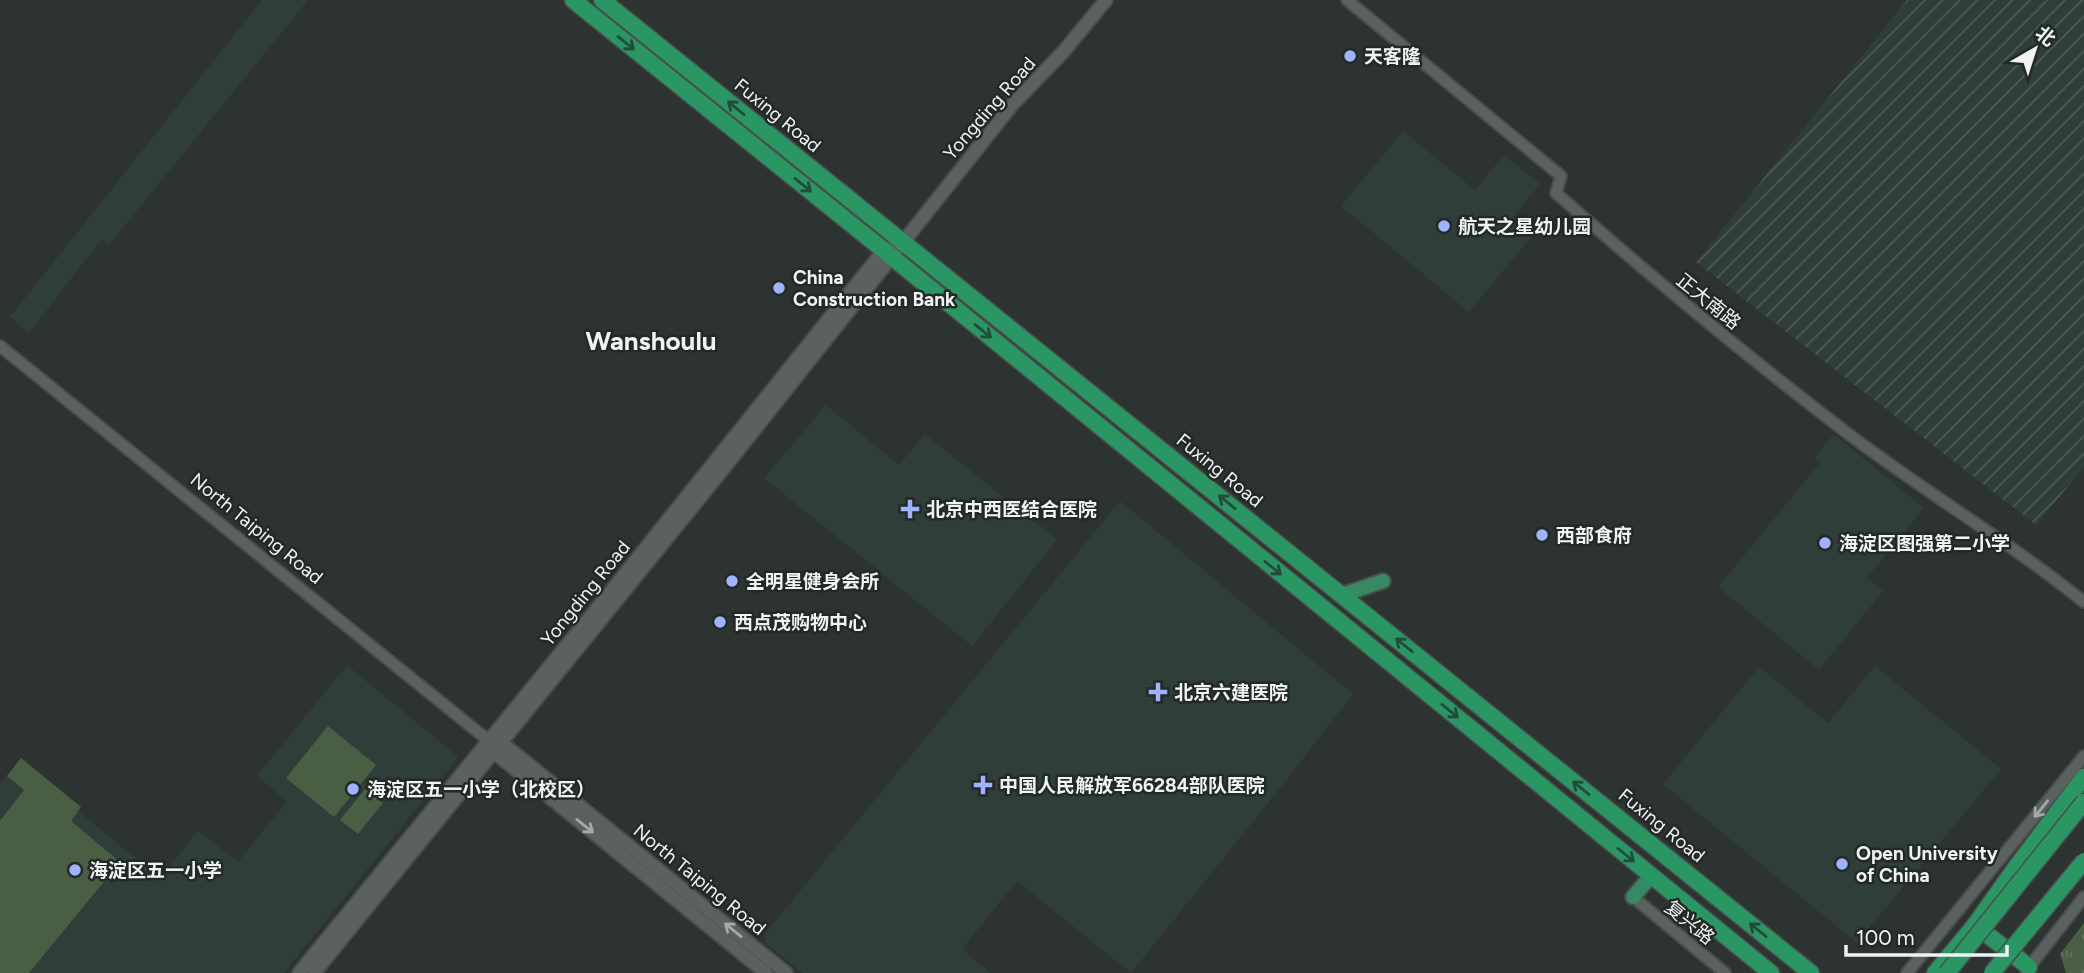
<svg xmlns="http://www.w3.org/2000/svg" width="2084" height="973" viewBox="0 0 2084 973" font-family="Figtree,'Noto Sans SC',sans-serif">
	<style>
		.built { fill: #303e3a }
		.industrial { fill: url(#industrial-furrows) }
		.grass { fill: #4a5e43 }
		.park { fill: url(#park-tufts) }
		.lines { fill: none; stroke-linecap: round; stroke-linejoin: round }
		.tertiary-casing { stroke: #494e4d; stroke-width: 14 }
		.secondary-casing { stroke: #494e4d; stroke-width: 16 }
		.primary-casing { stroke: #494e4d; stroke-width: 18 }
		.trunk-casing { stroke: #494e4d; stroke-width: 19 }
		.tertiary { stroke: #5a615f; stroke-width: 10 }
		.secondary { stroke: #5a615f; stroke-width: 12 }
		.primary { stroke: #368963; stroke-width: 14 }
		.trunk { stroke: #2a9664; stroke-width: 16 }
		.trunk-bridge-casing { stroke: #494e4d; stroke-width: 19; stroke-linecap: butt }
		.trunk-bridge { stroke: #2a9664; stroke-width: 16 }
		.oneway { stroke: #244a39 }
		.oneway2 { stroke: #a4aaa8 }
		.poi-dot { fill: #9fb3fd; stroke: #222927; stroke-width: 2.5 }
		.labels { text-anchor: middle; stroke-width: 5; stroke-linejoin: round; paint-order: stroke }
		.poi-label { font-size: 19px; font-weight: bold; fill: #eff3f2; stroke: #222927; text-anchor: start }
		.street-label { font-size: 19px; fill: #eff3f2; stroke: #222927 }
		.district-label { font-size: 26px; font-weight: bold; fill: #eff3f2; stroke: #222927 }
	</style>
	<defs>
		<pattern id="industrial-furrows" width="10" height="10" patternUnits="userSpaceOnUse" patternTransform="scale(1.75)"><rect width="10" height="10" fill="#303e3a"/><path d="M-1 1l2-2M0 10L10 0M9 11l2-2" fill="none" stroke="#4e5a57"/></pattern>
		<pattern id="park-tufts" width="24" height="20" patternUnits="userSpaceOnUse" patternTransform="scale(1.75)"><rect width="24" height="20" fill="#4a5e43"/><path d="M3 7l-1-3M5 7V3M7 7l1-3M15 17l-1-3M17 17v-4M19 17l1-3" fill="none" stroke="#64765f"/></pattern>
	</defs>
	<rect width="100%" height="100%" fill="#2c3331"/>
	<g class="built">
		<polygon points="262,0 308,0 109,245 102,239 29,333 10,317"/>
		<polygon points="1403,131 1475,190 1504,155 1540,184 1513,217 1534,234 1469,312 1341,206"/>
		<polygon points="826,405 899,465 925,434 1057,540 972,646 764,478"/>
		<polygon points="1834,434 1924,508 1867,578 1883,591 1819,670 1718,587 1819,464 1814,458"/>
		<polygon points="1120,501 1353,694 1284,783 1131,973 1017,881 962,949 990,973 802,973 766,944 764,935"/>
		<polygon points="347,665 458,757 284,973 0,973 0,784 21,758 81,807 78,811 160,878 198,831 238,862 287,801 257,776"/>
		<polygon points="1875,666 2001,769 1857,943 1663,784 1759,667 1828,723"/>
	</g>
	<polygon class="industrial" points="1907,0 2084,0 2084,467 2036,525 1696,262"/>
	<g class="grass">
		<polygon points="328,726 376,765 334,817 286,778"/>
		<polygon points="21,758 81,807 71,821 120,862 29,973 0,973 0,821 24,790 7,776"/>
		<polygon points="365,789 383,803 358,834 340,820"/>
	</g>
	<polygon class="park" points="2084,923 2084,973 2066,973 2060,954"/>
	<g class="lines">
		<g class="tertiary-casing">
			<g id="tertiary">
				<path d="M1347,0L1561,176L1556,193C1649,275 1744,354 1842,429C1921,490 2007,540 2084,602"/>
				<polyline points="0,346 489,741"/>
				<polyline points="1633,897 1725,973"/>
				<polyline points="2026,971 2084,897"/>
				<polyline points="1907,973 2084,756"/>
			</g>
		</g>
		<g class="secondary-casing">
			<g id="secondary">
				<polyline points="494,741 502,743 786,973"/>
				<polyline points="492,746 494,752 766,973"/>
				<polyline points="299,973 608,595 884,250 890,248"/>
				<polyline points="314,973 728,463 1012,105 1064,51 1106,0"/>
			</g>
		</g>
		<g class="primary-casing">
			<g id="primary">
				<polyline points="1342,595 1383,581"/>
				<polyline points="1633,897 1651,876"/>
			</g>
		</g>
		<g class="trunk-casing">
			<g id="trunk">
				<polyline points="573,0 892,257 1771,973"/>
				<polyline points="602,0 1811,973"/>
				<polyline points="1975,925 2029,967"/>
				<polyline points="1935,973 1975,925 2016,867 2084,777"/>
			</g>
		</g>
		<use href="#tertiary" class="tertiary"/>
		<use href="#secondary" class="secondary"/>
		<use href="#primary" class="primary"/>
		<use href="#trunk" class="trunk"/>
		<g class="trunk-bridge-casing">
			<g id="trunk-bridge">
				<polyline points="1947,973 2084,802"/>
				<polyline points="1992,973 2084,861"/>
			</g>
		</g>
		<use href="#trunk-bridge" class="trunk-bridge"/>
	</g>
	<defs><path id="oneway-shaft" d="M-6 0H5M1.5-3L5.5 0L1.5 3" fill="none" stroke-width="1.6" stroke-linecap="round" stroke-linejoin="round" transform="scale(1.75)"/></defs>
	<g class="oneway">
		<use href="#oneway-shaft" transform="translate(626 43) rotate(39)"/>
		<use href="#oneway-shaft" transform="translate(736 108) rotate(-141)"/>
		<use href="#oneway-shaft" transform="translate(803 185) rotate(39)"/>
		<use href="#oneway-shaft" transform="translate(983 331) rotate(39)"/>
		<use href="#oneway-shaft" transform="translate(1227 502) rotate(-141)"/>
		<use href="#oneway-shaft" transform="translate(1273 568) rotate(39)"/>
		<use href="#oneway-shaft" transform="translate(1404 645) rotate(-141)"/>
		<use href="#oneway-shaft" transform="translate(1450 711) rotate(39)"/>
		<use href="#oneway-shaft" transform="translate(1581 788) rotate(-141)"/>
		<use href="#oneway-shaft" transform="translate(1626 855) rotate(39)"/>
		<use href="#oneway-shaft" transform="translate(1758 930) rotate(-141)"/>
	</g>
	<g class="oneway2">
		<use href="#oneway-shaft" transform="translate(2041 809) rotate(129)"/>
		<use href="#oneway-shaft" transform="translate(585 826) rotate(39)"/>
		<use href="#oneway-shaft" transform="translate(733 930) rotate(-141)"/>
	</g>
	<g class="poi-dot">
		<circle cx="1350" cy="56" r="7"/>
		<circle cx="1444" cy="226" r="7"/>
		<circle cx="779" cy="288" r="7"/>
		<path d="M906.5 498.5h7v7h7v7h-7v7h-7v-7h-7v-7h7z"/>
		<circle cx="1542" cy="535" r="7"/>
		<circle cx="1825" cy="543" r="7"/>
		<circle cx="732" cy="581" r="7"/>
		<circle cx="720" cy="622" r="7"/>
		<path d="M1154.5 681.5h7v7h7v7h-7v7h-7v-7h-7v-7h7z"/>
		<path d="M979.5 774.5h7v7h7v7h-7v7h-7v-7h-7v-7h7z"/>
		<circle cx="353" cy="789" r="7"/>
		<circle cx="1842" cy="864" r="7"/>
		<circle cx="75" cy="870" r="7"/>
	</g>
	<g class="labels">
		<g class="poi-label">
			<text x="1364" y="63">天客隆</text>
			<text x="1458" y="233">航天之星幼儿园</text>
			<text x="793" y="284">China<tspan x="793" dy="22">Construction Bank</tspan></text>
			<text x="926" y="516">北京中西医结合医院</text>
			<text x="1556" y="542">西部食府</text>
			<text x="1839" y="550">海淀区图强第二小学</text>
			<text x="746" y="588">全明星健身会所</text>
			<text x="734" y="629">西点茂购物中心</text>
			<text x="1174" y="699">北京六建医院</text>
			<text x="999" y="792">中国人民解放军66284部队医院</text>
			<text x="367" y="796">海淀区五一小学（北校区）</text>
			<text x="1856" y="860">Open University<tspan x="1856" dy="22">of China</tspan></text>
			<text x="89" y="877">海淀区五一小学</text>
		</g>
		<g class="street-label">
			<text transform="translate(989 108) rotate(-49)" y="7">Yongding Road</text>
			<text transform="translate(778 115) rotate(39)" y="7">Fuxing Road</text>
			<text transform="translate(1709 301) rotate(39)" y="7">正大南路</text>
			<text transform="translate(1220 470) rotate(39)" y="7">Fuxing Road</text>
			<text transform="translate(257 528) rotate(39)" y="7">North Taiping Road</text>
			<text transform="translate(585 593) rotate(-51)" y="7">Yongding Road</text>
			<text transform="translate(1662 825) rotate(39)" y="7">Fuxing Road</text>
			<text transform="translate(700 879) rotate(39)" y="7">North Taiping Road</text>
			<text transform="translate(1690 922) rotate(39)" y="7">复兴路</text>
		</g>
		<g class="district-label">
			<text x="651" y="350">Wanshoulu</text>
		</g>
	</g>
	<g transform="translate(2035 49) rotate(39)" stroke="#222927" stroke-width="5" paint-order="stroke">
	<path d="M0-5L12 26L0 18L-12 26Z" fill="#eff3f2"/>
	<text y="-10" font-size="19" font-weight="bold" text-anchor="middle" fill="#eff3f2">北</text>
	</g>
	<path d="M1846 945v10h161v-10" fill="none" stroke="#eff3f2" stroke-width="3.5"/>
	<text x="1856" y="945" font-size="21" fill="#eff3f2" stroke="#222927" stroke-width="5" paint-order="stroke">100 m</text>
</svg>
